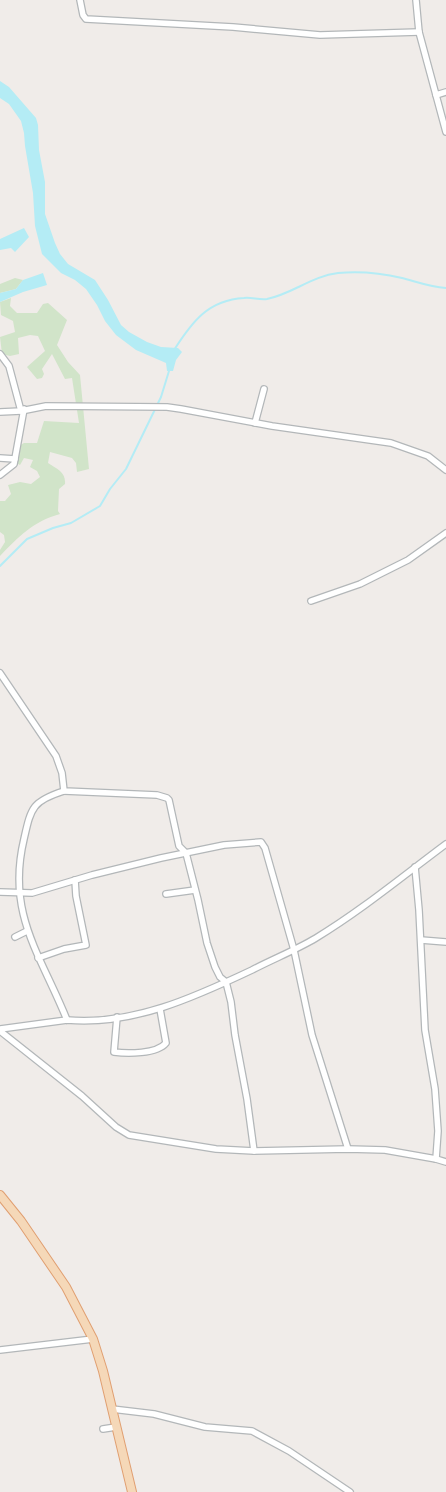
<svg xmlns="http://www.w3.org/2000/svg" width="446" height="1492" viewBox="0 0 446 1492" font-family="Roboto,sans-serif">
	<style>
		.green { fill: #d1e4c9 }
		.water { fill: #b4ecf5 }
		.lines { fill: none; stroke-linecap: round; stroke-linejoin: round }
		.stream { stroke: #b4ecf5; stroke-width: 2 }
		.minor-casing { stroke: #b3b7b9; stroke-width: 8 }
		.major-casing { stroke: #e09f71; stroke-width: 10 }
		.minor { stroke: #fff; stroke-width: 5.5 }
		.major { stroke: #f5d8b8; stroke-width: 8 }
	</style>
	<rect width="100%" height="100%" fill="#f0ece9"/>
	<g class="green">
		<polygon points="15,278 23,280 16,289 0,293 0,284"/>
		<path d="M11,298L10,306L17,313H37L43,304L48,303L67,320L57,345L68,362L80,375L89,469L77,472L76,463L72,458L50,452L48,463C57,469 66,472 65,484L59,489L58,511L60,514C34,521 18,537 0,556V550L5,542L4,535L0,532V501H5L11,494L8,485L20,482L31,484L40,477L37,471L30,467L33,460L24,458L20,465L14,462L20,453L17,447L24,443H37L44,421L79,423L72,378L65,379L52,354L42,369L44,374L42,378L37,379L27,367L45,351L38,336L30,335L18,338L19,354L10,356L2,354L0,337L15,332L13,321L1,315L0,302Z"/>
	</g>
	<g class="water">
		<polygon points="0,81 9,87 29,110 36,118 38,125 39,150 45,182 45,214 55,243 60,254 68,264 95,280 108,300 121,325 129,332 147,342 161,347 178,348 182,352 176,360 173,371 167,371 166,363 136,350 116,335 105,321 97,305 86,289 75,280 61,273 42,254 35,226 33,193 25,146 24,133 21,121 9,104 0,98"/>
		<polygon points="24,228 29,237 15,252 11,248 0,250 0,239"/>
		<polygon points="43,273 47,285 23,292 0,302 0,293 16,289 23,280"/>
	</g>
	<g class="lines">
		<g class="stream">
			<path d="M174,350C192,322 208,300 244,298C251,297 259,300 267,299C292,294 312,276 338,273C359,271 381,273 402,278C417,282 430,287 446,288"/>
			<polyline points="0,566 27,539 53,528 71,523 100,506 110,489 126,469 161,397 169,371"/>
		</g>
		<g class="minor-casing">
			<g id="minor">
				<polyline points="80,0 83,15 86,19 233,27 320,35 419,32"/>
				<polyline points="416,0 419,32 446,132"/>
				<polyline points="436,95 446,92"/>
				<polyline points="0,354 9,366 21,411"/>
				<polyline points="0,412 21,411 46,406 167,407 181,409 272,426 391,443 428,456 446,470"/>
				<polyline points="255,423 264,389"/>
				<polyline points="0,458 15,459"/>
				<polyline points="0,475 14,464 24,409"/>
				<polyline points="311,601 360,584 408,560 446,533"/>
				<polyline points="0,673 56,756 62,773 64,791 157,795 167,798 169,800 179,846 186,853 198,900 207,943 215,967 220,977 226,982 231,1002 235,1035 247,1099 254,1151"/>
				<path d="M64,791C32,801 31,808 24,839C6,914 41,955 67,1020"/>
				<polyline points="415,867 419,910 425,1030 435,1089 438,1131 436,1159 446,1162"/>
				<polyline points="0,892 32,893 92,875 161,858 224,845 261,842 265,848 294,950 312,1035 348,1149"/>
				<polyline points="166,894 195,890"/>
				<polyline points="15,937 27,931"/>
				<polyline points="421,940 446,942"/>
				<polyline points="38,958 64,949 86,945 76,896 75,880"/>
				<path d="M117,1017L114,1052C127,1054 157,1054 166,1043L160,1009"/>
				<path d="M0,1029L67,1020C132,1026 195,997 252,970C273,959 296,950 316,938C362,910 403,876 446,844"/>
				<polyline points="0,1031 82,1096 116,1127 129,1135 216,1149 254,1151 348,1149 385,1150 436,1159"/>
				<polyline points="0,1350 93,1339"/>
				<polyline points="112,1409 154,1414 205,1427 252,1431 289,1451 350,1492"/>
				<polyline points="103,1429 116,1427"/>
			</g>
		</g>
		<g class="major-casing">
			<polyline id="major" points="0,1195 21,1221 66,1287 93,1339 103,1371 132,1492"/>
		</g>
		<use href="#minor" class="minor"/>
		<use href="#major" class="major"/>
	</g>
</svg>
